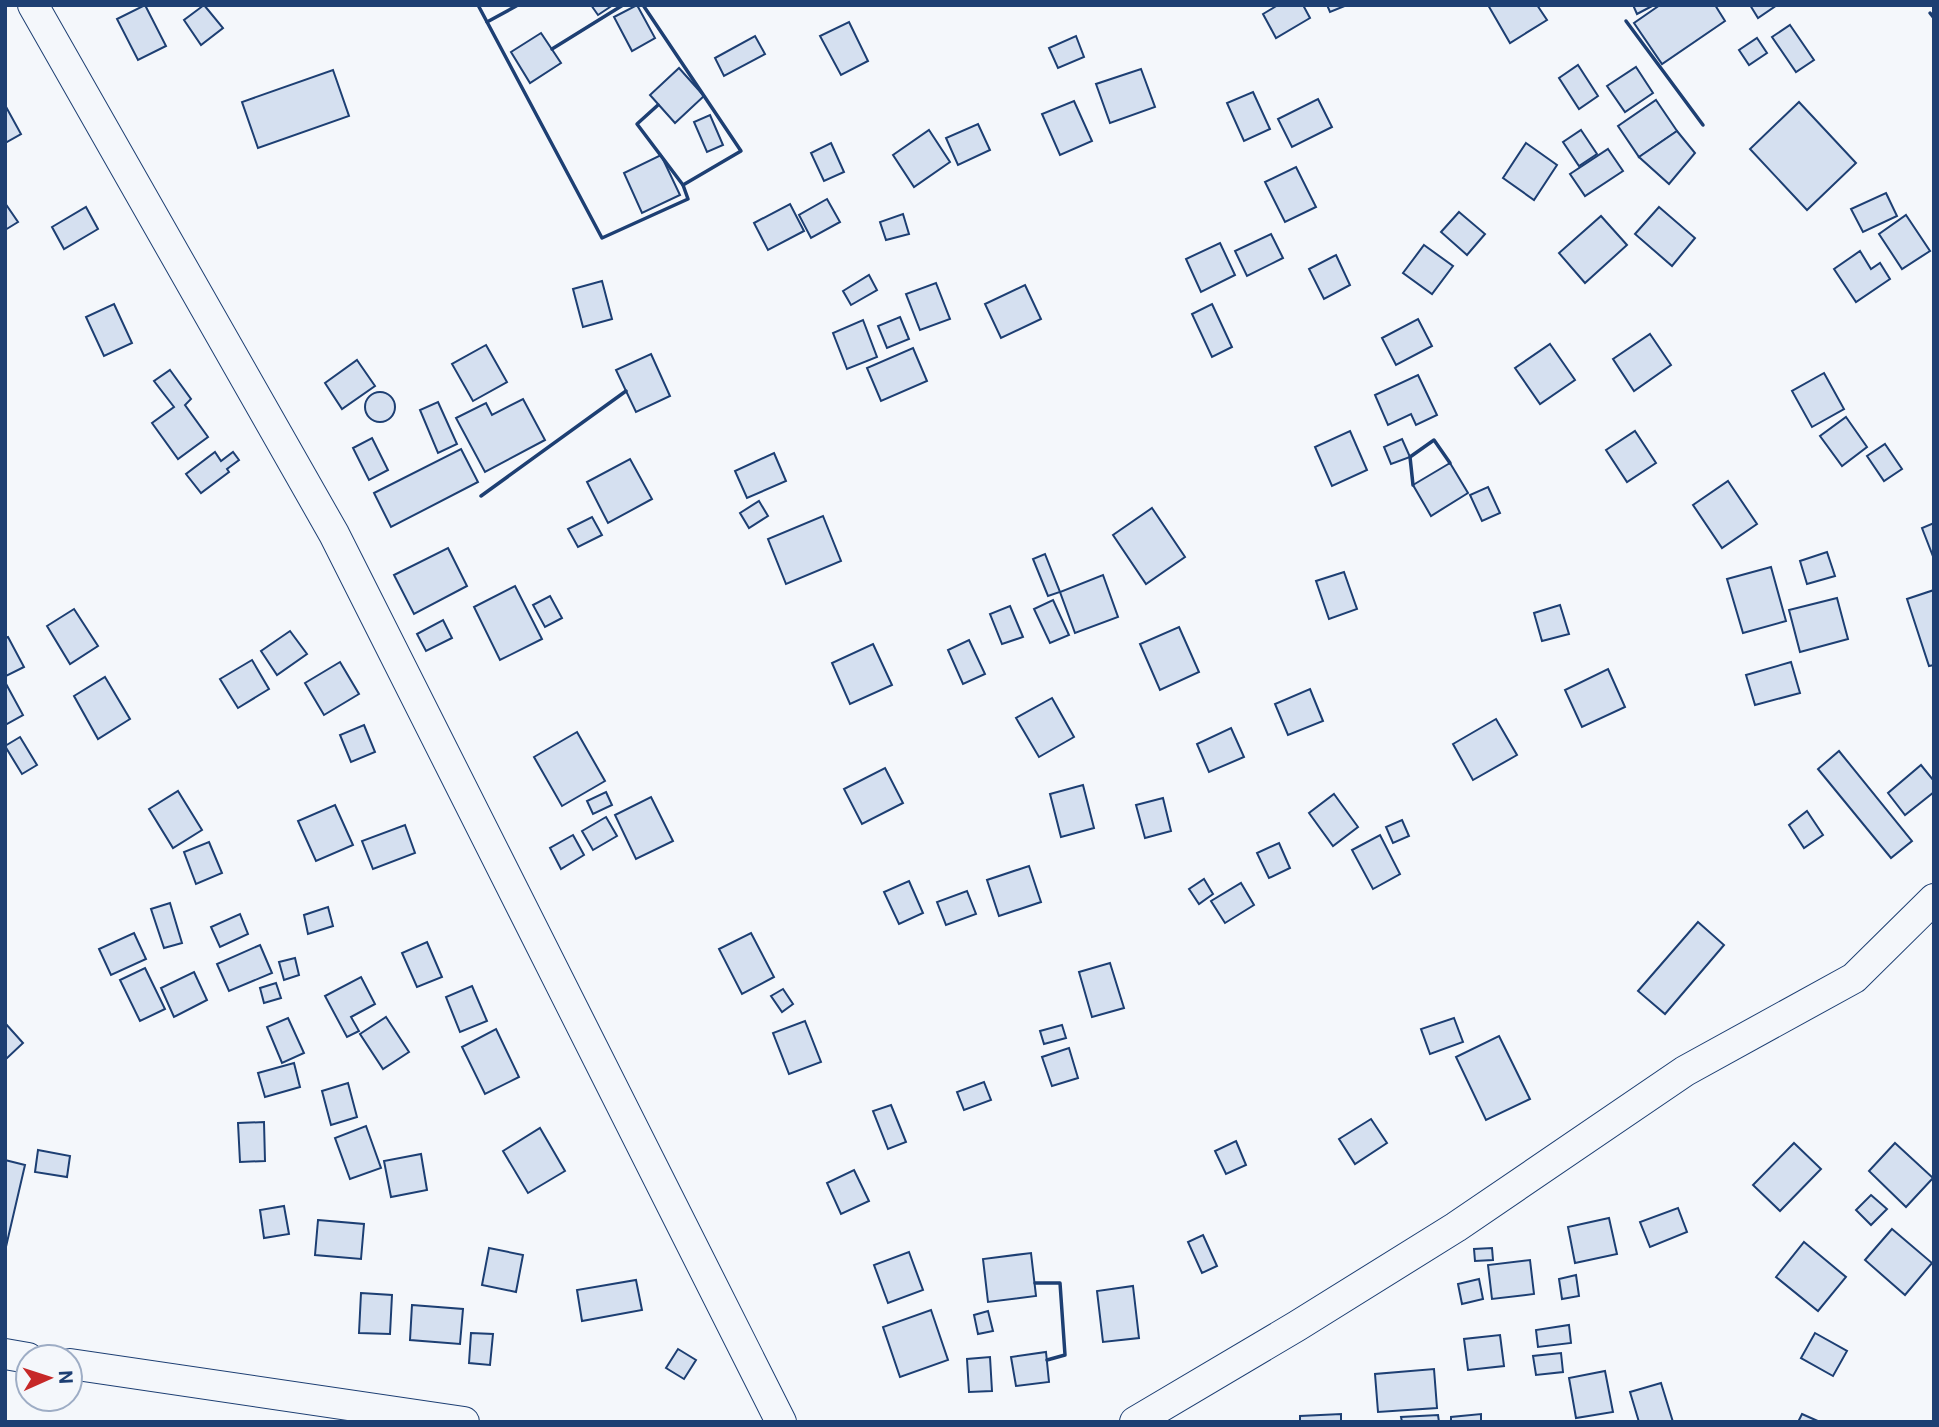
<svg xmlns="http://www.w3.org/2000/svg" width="1939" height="1427" viewBox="0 0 1939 1427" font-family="Roboto,sans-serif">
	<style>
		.building { fill: #d5e0f0; stroke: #1d3f73; stroke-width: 2 }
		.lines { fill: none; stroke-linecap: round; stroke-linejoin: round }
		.minor-casing { stroke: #1d3f73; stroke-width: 32 }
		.minor { stroke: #f4f7fb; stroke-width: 30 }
		.wall { stroke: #1d3f73; stroke-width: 3.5 }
	</style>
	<rect width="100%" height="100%" fill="#f4f7fb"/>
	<g class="building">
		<polygon points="145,5 166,46 138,60 117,19"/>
		<polygon points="204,5 223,28 201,45 184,20"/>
		<polygon points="591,5 613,5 598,15"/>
		<polygon points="637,5 655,38 632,51 614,17"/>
		<polygon points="1278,5 1303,5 1310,18 1276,38 1263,14"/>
		<polygon points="1327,5 1347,5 1330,12"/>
		<polygon points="1488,5 1537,5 1547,20 1510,43"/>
		<polygon points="1633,5 1654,5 1637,14"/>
		<polygon points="1660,5 1715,5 1725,21 1662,64 1634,23"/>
		<polygon points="1750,5 1777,5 1758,18"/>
		<polygon points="849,22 868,61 841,75 820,36"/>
		<polygon points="1790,25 1814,60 1796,72 1772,37"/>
		<polygon points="541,33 561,63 530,83 511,52"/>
		<polygon points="755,36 765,54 724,76 715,58"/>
		<polygon points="1076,36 1084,57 1058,68 1049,48"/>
		<polygon points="1757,38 1767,53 1749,65 1739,50"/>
		<polygon points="1578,65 1598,96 1579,109 1559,78"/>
		<polygon points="1636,67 1653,93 1625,112 1607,86"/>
		<polygon points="679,68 704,96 675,123 650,95"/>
		<polygon points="1141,69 1155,107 1110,123 1096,84"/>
		<polygon points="333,70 349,116 258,148 242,102"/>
		<polygon points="1253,92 1270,129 1244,141 1227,103"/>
		<polygon points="1318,99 1332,127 1292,147 1278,119"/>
		<polygon points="1656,100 1677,131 1639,157 1618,126"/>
		<polygon points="1074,101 1092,141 1060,155 1042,114"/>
		<polygon points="1799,102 1856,163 1807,210 1750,149"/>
		<polygon points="5,105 21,134 5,143"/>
		<polygon points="710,115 723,145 707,152 694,122"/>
		<polygon points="978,124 990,150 958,165 946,138"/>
		<polygon points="929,130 950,162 914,187 893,155"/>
		<polygon points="1581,130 1597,154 1579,166 1563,142"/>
		<polygon points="1677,131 1695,153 1669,184 1639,157"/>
		<polygon points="831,143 844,172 824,181 811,153"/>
		<polygon points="1526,143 1557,165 1534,200 1503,178"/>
		<polygon points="1608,149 1623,171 1585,196 1570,174"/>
		<polygon points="661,155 680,195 642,213 624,173"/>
		<polygon points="1296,167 1316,207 1285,222 1265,182"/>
		<polygon points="1886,193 1897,216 1863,232 1851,209"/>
		<polygon points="827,199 840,222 811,238 799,215"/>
		<polygon points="5,203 18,222 5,230"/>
		<polygon points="790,204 804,231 768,250 754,223"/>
		<polygon points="86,207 98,229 64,249 52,227"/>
		<polygon points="1659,207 1695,238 1672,266 1635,234"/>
		<polygon points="1459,212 1485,234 1467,255 1441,232"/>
		<polygon points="903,214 909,234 886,240 880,222"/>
		<polygon points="1906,215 1930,251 1902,269 1879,234"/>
		<polygon points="1601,216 1627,245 1585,283 1559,253"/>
		<polygon points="1271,234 1283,258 1247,276 1235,251"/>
		<polygon points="1220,243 1235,275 1201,292 1186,259"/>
		<polygon points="1424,245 1453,266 1432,294 1403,273"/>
		<polygon points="1860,251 1871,269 1880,263 1890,279 1856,302 1834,269"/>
		<polygon points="1336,255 1350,285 1324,299 1309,269"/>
		<polygon points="869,275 877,290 851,305 843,291"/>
		<polygon points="602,281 612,319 583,327 573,289"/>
		<polygon points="936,283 950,319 920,330 906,294"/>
		<polygon points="1025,285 1041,319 1001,338 985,304"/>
		<polygon points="114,304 132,343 104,356 86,317"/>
		<polygon points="1212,304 1232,347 1212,357 1192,314"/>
		<polygon points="900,317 909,339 887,348 878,326"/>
		<polygon points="1418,319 1432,346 1396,365 1382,338"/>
		<polygon points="863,320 877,357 847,369 833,333"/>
		<polygon points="1650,334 1671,365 1634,391 1613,359"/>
		<polygon points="1550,344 1575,380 1540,404 1515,368"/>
		<polygon points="486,345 507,382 473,401 452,364"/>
		<polygon points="913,348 927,381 881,401 867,368"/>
		<polygon points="651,354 670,396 636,412 616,370"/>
		<polygon points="357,360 375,386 342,409 325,383"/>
		<polygon points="170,370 191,399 185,405 208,437 178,459 152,423 174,407 154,381"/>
		<polygon points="1824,373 1844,409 1812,427 1792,391"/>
		<polygon points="1418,375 1437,415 1416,425 1411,414 1388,425 1375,395"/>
		<circle cx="380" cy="407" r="15"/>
		<polygon points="523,399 545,440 485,472 456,418 486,403 492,415"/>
		<polygon points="438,402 457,444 438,453 420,410"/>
		<polygon points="1846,417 1867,447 1842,466 1820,436"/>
		<polygon points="1350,431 1367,470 1332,486 1315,447"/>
		<polygon points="1635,431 1656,463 1627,482 1606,450"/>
		<polygon points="372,438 388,470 369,480 353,448"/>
		<polygon points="1402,439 1410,457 1391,464 1384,447"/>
		<polygon points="1885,444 1902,469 1884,481 1867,456"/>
		<polygon points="461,449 478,482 391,527 374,493"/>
		<polygon points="215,452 221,461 233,452 239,460 227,469 229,472 201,493 186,474"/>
		<polygon points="774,453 786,481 747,498 735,471"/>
		<polygon points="630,459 652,499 608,523 587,482"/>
		<polygon points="1450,463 1468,493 1431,516 1413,485"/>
		<polygon points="1728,481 1757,524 1722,548 1693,505"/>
		<polygon points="1488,487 1500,513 1482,521 1470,495"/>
		<polygon points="759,501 768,516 749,528 740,513"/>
		<polygon points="1152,508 1185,557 1146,584 1113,535"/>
		<polygon points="823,516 841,561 786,584 768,539"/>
		<polygon points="592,517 602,535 578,547 568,529"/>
		<polygon points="1934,523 1934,559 1922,528"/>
		<polygon points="448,548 467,586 414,614 394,575"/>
		<polygon points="1827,552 1835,576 1807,584 1800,561"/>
		<polygon points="1045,554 1060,592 1048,596 1033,559"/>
		<polygon points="1771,567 1786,621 1743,633 1727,579"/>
		<polygon points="1344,572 1357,609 1329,619 1316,581"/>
		<polygon points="1103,575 1118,617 1075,633 1060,592"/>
		<polygon points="515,586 542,639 500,660 474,607"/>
		<polygon points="1934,590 1934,665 1929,666 1907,599"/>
		<polygon points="550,596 562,618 545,627 533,605"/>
		<polygon points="1837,598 1848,639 1800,652 1789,610"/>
		<polygon points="1053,600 1069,635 1050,643 1034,609"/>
		<polygon points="1560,605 1569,634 1542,641 1534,613"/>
		<polygon points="1010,606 1023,637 1002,644 990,614"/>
		<polygon points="74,609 98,646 70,664 47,626"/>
		<polygon points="443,620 452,638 426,651 417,634"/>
		<polygon points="1179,627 1199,672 1160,690 1140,644"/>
		<polygon points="290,631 307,654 277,675 261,651"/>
		<polygon points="8,637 24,667 6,676 5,638"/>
		<polygon points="969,640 985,674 963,684 948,650"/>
		<polygon points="873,644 892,685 850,704 832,663"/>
		<polygon points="252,660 269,689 238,708 220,679"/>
		<polygon points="340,662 359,694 324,715 305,683"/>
		<polygon points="1791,662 1800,693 1755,705 1746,675"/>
		<polygon points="1608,669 1625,707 1582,727 1565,690"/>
		<polygon points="105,677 130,719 98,739 74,696"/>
		<polygon points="5,682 23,715 5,725"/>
		<polygon points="1310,689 1323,721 1288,735 1275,704"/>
		<polygon points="1052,698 1074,737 1039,757 1016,718"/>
		<polygon points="1496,719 1517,755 1473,780 1453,744"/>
		<polygon points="364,725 375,752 351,762 340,735"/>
		<polygon points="1231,728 1244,757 1209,772 1197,744"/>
		<polygon points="577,732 605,781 562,806 534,757"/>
		<polygon points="20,737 37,765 22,774 5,746"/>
		<polygon points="1839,751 1912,841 1891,858 1818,769"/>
		<polygon points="1921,765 1934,781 1934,792 1905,815 1888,793"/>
		<polygon points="885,768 903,803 862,824 844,789"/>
		<polygon points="1083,785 1094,828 1061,837 1050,794"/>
		<polygon points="178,791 202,830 173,848 149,809"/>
		<polygon points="606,792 612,805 593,814 587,801"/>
		<polygon points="1334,794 1358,827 1333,846 1309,813"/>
		<polygon points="651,797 673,841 636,859 615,815"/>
		<polygon points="1163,798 1171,831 1145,838 1136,805"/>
		<polygon points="335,805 353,845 316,861 298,821"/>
		<polygon points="1807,811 1823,835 1804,848 1789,825"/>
		<polygon points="606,817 617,836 593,850 582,831"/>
		<polygon points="1402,820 1409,836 1393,843 1386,827"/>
		<polygon points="405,825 415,853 373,869 362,841"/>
		<polygon points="573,835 584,855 561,869 550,848"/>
		<polygon points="1380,835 1400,874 1373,889 1352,850"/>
		<polygon points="209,842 222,873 196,884 184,852"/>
		<polygon points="1279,843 1290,868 1269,878 1257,853"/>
		<polygon points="1029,866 1041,902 999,916 987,880"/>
		<polygon points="1204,879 1213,894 1199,904 1189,889"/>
		<polygon points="909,881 923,913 899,924 884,892"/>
		<polygon points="1241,883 1254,905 1225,923 1211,901"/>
		<polygon points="967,891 976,914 946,925 937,902"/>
		<polygon points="170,903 182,943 164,948 151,909"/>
		<polygon points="328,907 333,926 308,934 304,915"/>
		<polygon points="240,914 248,934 220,947 211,927"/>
		<polygon points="1698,922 1724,945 1665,1014 1638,991"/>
		<polygon points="134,933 146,959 111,975 99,949"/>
		<polygon points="751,933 774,977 742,994 719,949"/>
		<polygon points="427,942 442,977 417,987 402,953"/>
		<polygon points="260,945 272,973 229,991 217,964"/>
		<polygon points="295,958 299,975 284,980 279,962"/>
		<polygon points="1110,963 1124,1008 1092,1017 1079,972"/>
		<polygon points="145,968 165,1009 140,1021 120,980"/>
		<polygon points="194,972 207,1000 174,1017 161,988"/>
		<polygon points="361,977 375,1004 351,1017 359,1031 347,1037 325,996"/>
		<polygon points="276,983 281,998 264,1003 260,988"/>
		<polygon points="472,986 487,1021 460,1032 446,997"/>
		<polygon points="783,989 793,1004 782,1012 771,996"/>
		<polygon points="386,1017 409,1052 383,1069 360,1034"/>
		<polygon points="288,1018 304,1053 282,1063 267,1027"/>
		<polygon points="1454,1018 1463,1042 1430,1054 1421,1029"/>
		<polygon points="805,1021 821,1062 789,1074 773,1033"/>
		<polygon points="5,1023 23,1043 5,1060"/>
		<polygon points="1062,1025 1066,1038 1044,1044 1040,1031"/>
		<polygon points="496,1029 519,1077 485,1094 462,1047"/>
		<polygon points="1499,1036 1530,1099 1486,1120 1456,1057"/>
		<polygon points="1069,1048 1078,1078 1052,1086 1042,1057"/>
		<polygon points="294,1063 300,1087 265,1097 258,1073"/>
		<polygon points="984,1082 991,1100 964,1110 957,1092"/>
		<polygon points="348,1083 357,1117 331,1125 322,1091"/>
		<polygon points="891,1105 906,1142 888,1149 873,1111"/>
		<polygon points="1371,1119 1387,1143 1355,1164 1339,1139"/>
		<polygon points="264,1122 265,1161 240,1162 238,1123"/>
		<polygon points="366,1126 381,1168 350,1179 335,1138"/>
		<polygon points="540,1128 565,1171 528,1193 503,1151"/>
		<polygon points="1236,1141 1246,1165 1226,1174 1215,1151"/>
		<polygon points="1794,1143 1821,1169 1780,1211 1753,1185"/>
		<polygon points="1895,1143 1933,1178 1906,1207 1869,1171"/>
		<polygon points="38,1150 70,1156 67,1177 35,1172"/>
		<polygon points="421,1154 427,1190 391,1197 384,1161"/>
		<polygon points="5,1160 25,1165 5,1251"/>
		<polygon points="854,1170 869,1201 841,1214 827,1183"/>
		<polygon points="1871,1195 1887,1209 1871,1225 1856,1210"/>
		<polygon points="284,1206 289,1234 264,1238 260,1210"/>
		<polygon points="1678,1208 1687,1232 1650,1247 1640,1222"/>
		<polygon points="1609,1218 1617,1254 1575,1263 1568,1227"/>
		<polygon points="318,1220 364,1224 361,1259 315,1255"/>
		<polygon points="1892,1229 1932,1263 1905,1295 1865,1260"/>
		<polygon points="1203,1235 1217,1266 1202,1273 1188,1242"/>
		<polygon points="1804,1242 1846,1277 1818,1311 1776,1277"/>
		<polygon points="489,1248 523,1255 516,1292 482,1285"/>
		<polygon points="1492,1248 1493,1260 1475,1261 1474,1249"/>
		<polygon points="909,1252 923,1290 888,1303 874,1265"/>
		<polygon points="1031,1253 1036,1296 988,1302 983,1259"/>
		<polygon points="1530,1260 1534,1294 1492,1299 1488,1265"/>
		<polygon points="1576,1275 1579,1296 1562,1299 1559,1279"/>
		<polygon points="1479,1279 1483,1299 1462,1304 1458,1284"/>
		<polygon points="636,1280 642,1310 582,1321 577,1290"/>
		<polygon points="1133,1286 1139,1338 1103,1342 1097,1291"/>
		<polygon points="361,1293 392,1295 390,1334 359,1333"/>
		<polygon points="412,1305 463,1309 460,1344 410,1340"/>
		<polygon points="931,1310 948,1360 900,1377 883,1327"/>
		<polygon points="988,1311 993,1331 978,1334 974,1315"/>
		<polygon points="1569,1325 1571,1343 1538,1347 1536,1330"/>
		<polygon points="471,1333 493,1334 490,1365 469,1363"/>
		<polygon points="1815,1333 1847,1351 1833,1376 1801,1358"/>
		<polygon points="1500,1335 1504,1366 1468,1370 1464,1339"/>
		<polygon points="678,1349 696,1360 684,1379 666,1368"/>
		<polygon points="1046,1352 1049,1382 1016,1386 1011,1357"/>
		<polygon points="1561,1353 1563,1372 1536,1375 1533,1356"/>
		<polygon points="990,1357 992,1391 969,1392 967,1359"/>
		<polygon points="1434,1369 1437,1408 1378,1412 1375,1374"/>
		<polygon points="1605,1371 1613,1412 1576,1418 1569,1378"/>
		<polygon points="1661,1383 1673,1422 1639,1422 1630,1392"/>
		<polygon points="1341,1414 1341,1422 1300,1422 1300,1416"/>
		<polygon points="1481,1414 1481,1422 1451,1422 1451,1417"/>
		<polygon points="1802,1414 1820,1422 1798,1422"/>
		<polygon points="1438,1415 1439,1422 1402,1422 1401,1417"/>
	</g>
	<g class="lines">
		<g class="minor-casing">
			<g id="minor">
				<polyline points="33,5 334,534 781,1422"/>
				<polyline points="5,1354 28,1358"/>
				<polyline points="70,1364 464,1422"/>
				<polyline points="1135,1422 1297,1326 1456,1227 1685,1071 1854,978 1934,899"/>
			</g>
		</g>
		<use href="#minor" class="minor"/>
		<g class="wall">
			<polyline points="478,5 602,238 688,199 683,185"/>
			<polyline points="643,5 741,151 683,185 637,124 658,105"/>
			<polyline points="1930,13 1934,18"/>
			<polyline points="1626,21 1703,125"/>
			<polyline points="487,22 518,5"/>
			<polyline points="552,49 623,5"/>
			<polyline points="1413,485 1410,457 1434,440 1450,463"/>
			<polyline points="481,496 626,391"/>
			<polyline points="1035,1283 1060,1283 1065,1355 1047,1360"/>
		</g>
	</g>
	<rect width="1939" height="1427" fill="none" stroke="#1d3f73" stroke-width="14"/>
	<g transform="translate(49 1378) rotate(87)"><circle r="33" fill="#f4f7fb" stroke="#9eadc5" stroke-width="2"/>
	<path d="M0-5L12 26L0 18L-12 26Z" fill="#c62828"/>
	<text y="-10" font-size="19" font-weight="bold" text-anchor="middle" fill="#1d3f73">N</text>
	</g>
</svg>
